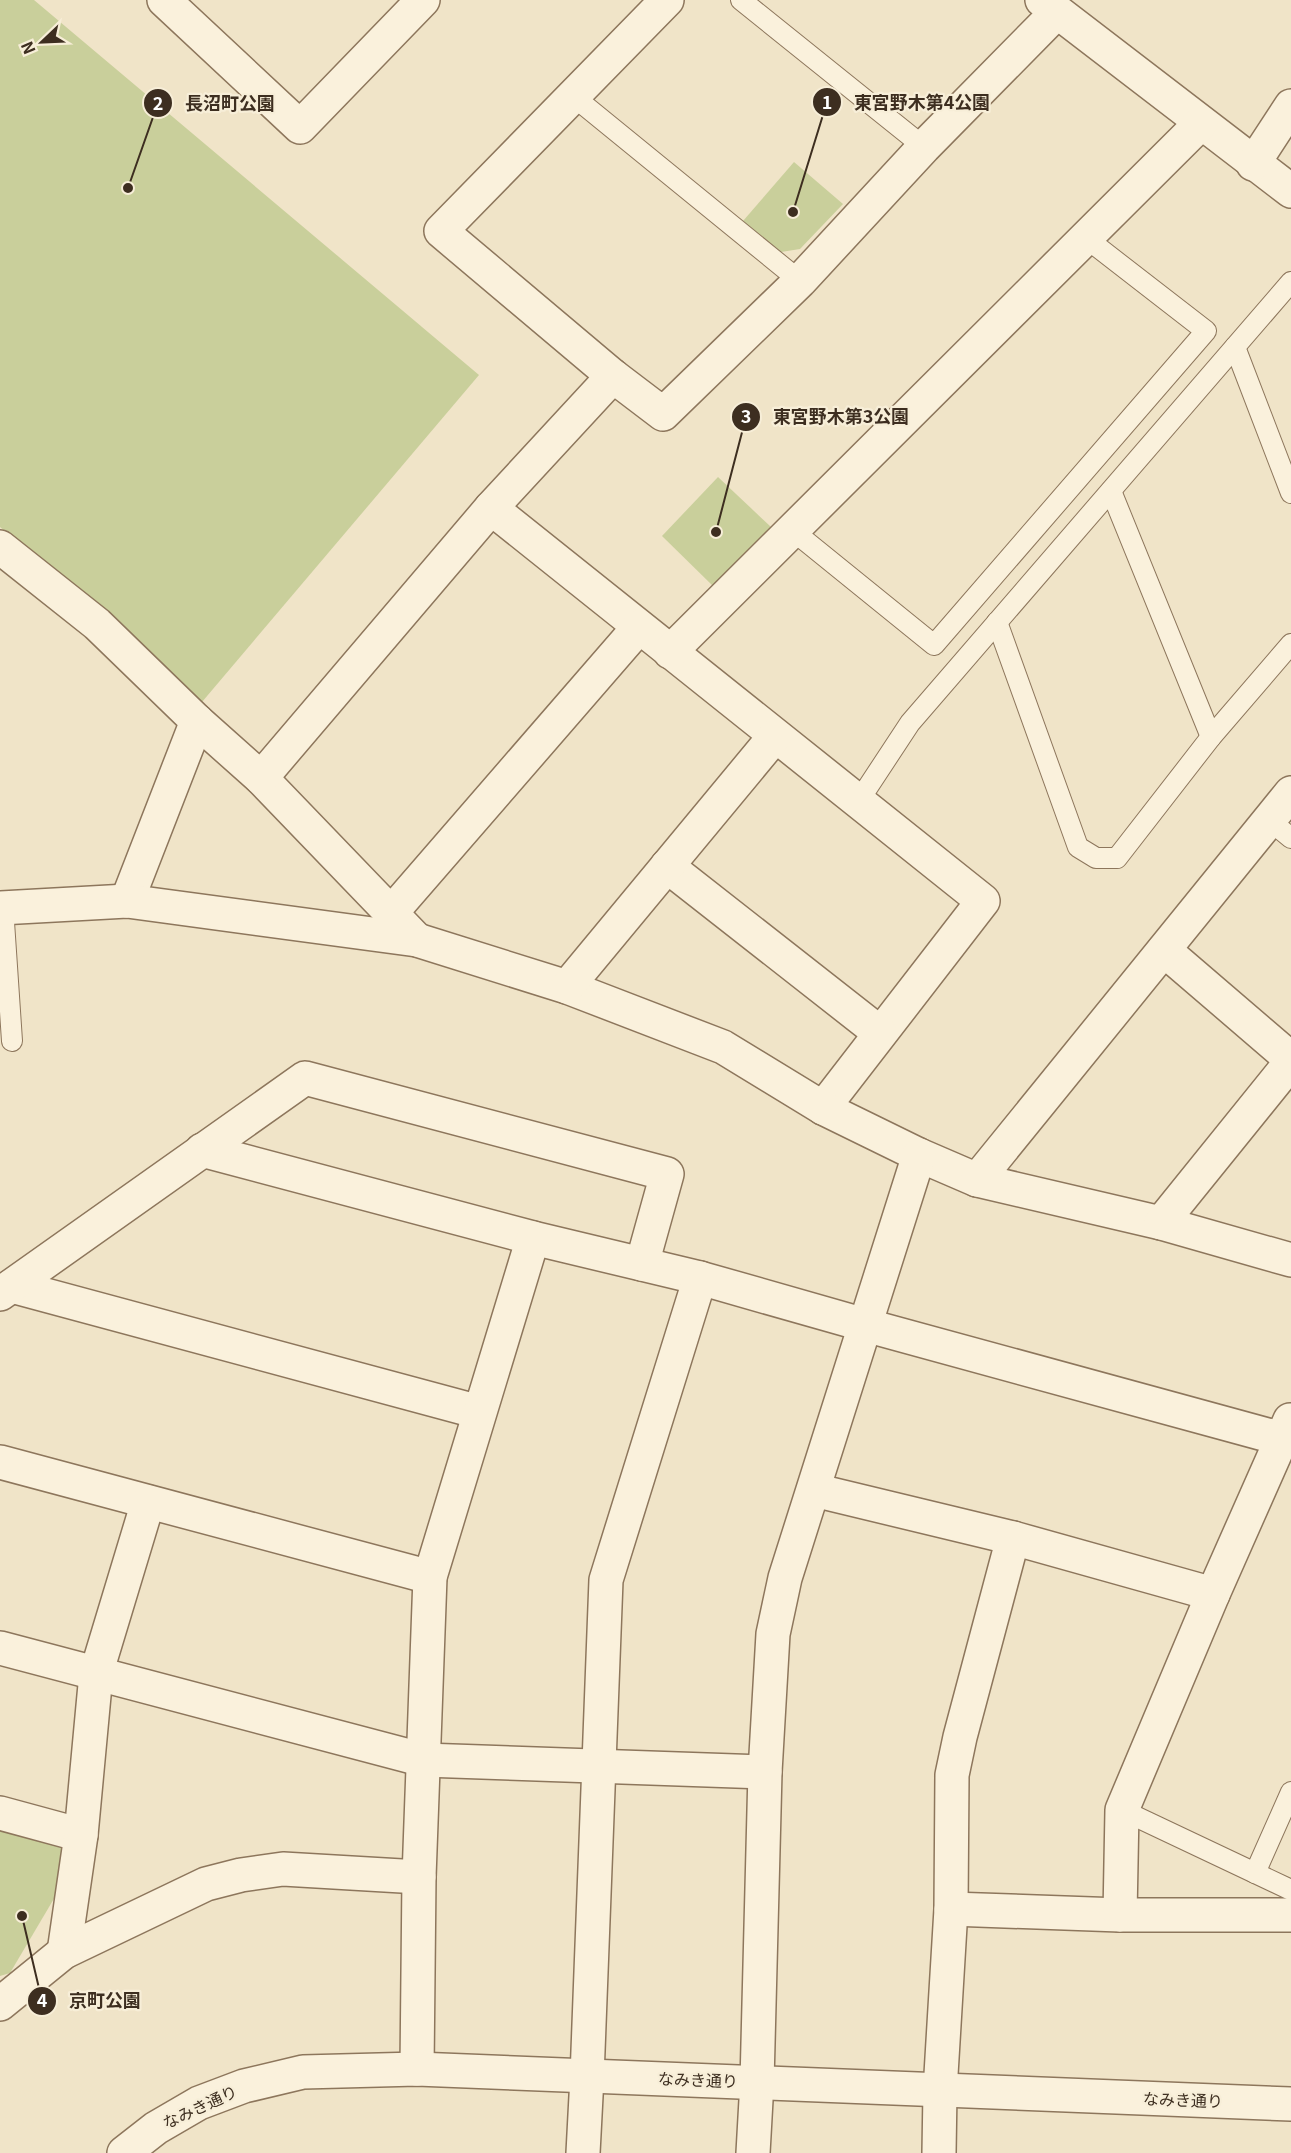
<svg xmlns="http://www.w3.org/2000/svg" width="1291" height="2153" viewBox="0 0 1291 2153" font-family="Georgia,'Noto Sans JP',serif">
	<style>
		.green { fill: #c9cf9b }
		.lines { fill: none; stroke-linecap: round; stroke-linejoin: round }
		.service-casing { stroke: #8d765c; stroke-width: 22 }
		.minor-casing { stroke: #8d765c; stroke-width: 36 }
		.tertiary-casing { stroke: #8d765c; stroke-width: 36 }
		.service { stroke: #faf1dc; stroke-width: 20 }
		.minor { stroke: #faf1dc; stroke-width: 33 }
		.tertiary { stroke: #faf1dc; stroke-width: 33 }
		.labels { text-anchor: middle; stroke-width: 4.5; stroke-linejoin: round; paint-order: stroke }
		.street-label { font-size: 16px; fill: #3d2e20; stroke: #f7eed8 }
		.leader { fill: none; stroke: #3d2e20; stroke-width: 2 }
		.callout-dot { fill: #3d2e20; stroke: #f7eed8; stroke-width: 2 }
		.mark-label { font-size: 18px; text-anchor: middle; font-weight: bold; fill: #fff }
		.callout-label { font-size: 18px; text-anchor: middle; font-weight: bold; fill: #3d2e20; stroke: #f7eed8; stroke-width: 4.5; stroke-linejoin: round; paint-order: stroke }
	</style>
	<rect width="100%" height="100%" fill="#f0e4c8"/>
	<g class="green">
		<polygon points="0,0 34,0 479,375 202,702 0,527"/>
		<polygon points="794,162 843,204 800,249 781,252 743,221"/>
		<polygon points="718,477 771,527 714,587 662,536"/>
		<polygon points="0,1822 67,1839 78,1858 10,1973 0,1976"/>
	</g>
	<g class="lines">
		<g class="service-casing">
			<g id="service">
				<polyline points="741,0 924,147"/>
				<polyline points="573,96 800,281"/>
				<polyline points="1235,347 1291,493"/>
				<polyline points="1111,491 1211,737"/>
				<polyline points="792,530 934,645 1206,331 1086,238"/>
				<polyline points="997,622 1078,847 1096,858 1117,858 1211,737 1291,644"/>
				<polyline points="858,802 910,723 1291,282"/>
				<polyline points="1269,820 1291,838"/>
				<polyline points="3,907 12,1041"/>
				<polyline points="1122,1810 1291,1890"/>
				<polyline points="1255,1873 1291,1792"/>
			</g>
		</g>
		<g class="minor-casing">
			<g id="minor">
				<polyline points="164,0 300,127 423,0"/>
				<polyline points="667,0 441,231 613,376 663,414 800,281 924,147 1057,12"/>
				<polyline points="1042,0 1291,191"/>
				<polyline points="1253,164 1291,106"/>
				<polyline points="491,508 983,901 823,1108"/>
				<polyline points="0,547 97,624 197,721 261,778 417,940"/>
				<polyline points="670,652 1201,123"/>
				<polyline points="261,778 491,508 613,376"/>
				<polyline points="667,866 880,1033"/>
				<polyline points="127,901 197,721"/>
				<polyline points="0,908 127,901 417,940 567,987 723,1047 823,1108 919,1155 977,1180 1161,1223 1291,1260"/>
				<polyline points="391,913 639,627"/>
				<polyline points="1164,950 1291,1059"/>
				<polyline points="567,987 775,736"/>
				<polyline points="202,1150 533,1238 700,1278 865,1325 1282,1439"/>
				<polyline points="977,1180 1291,793"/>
				<polyline points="1161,1223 1291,1062"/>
				<polyline points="12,1286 479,1412"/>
				<polyline points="0,1294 305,1078 667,1174 642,1264"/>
				<polyline points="0,1462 430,1577"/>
				<polyline points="814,1490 1013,1538 1213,1594"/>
				<polyline points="0,1648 424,1760 765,1772"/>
				<polyline points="0,1813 81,1835"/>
				<polyline points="951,1909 1120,1915 1291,1915"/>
				<polyline points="1120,1915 1122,1810 1213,1594 1290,1420"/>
				<polyline points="64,1952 81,1835 96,1674 148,1502"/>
				<polyline points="0,2004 64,1952 206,1884 241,1875 283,1869 419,1877"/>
				<polyline points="417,2069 419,1877 430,1577 533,1238"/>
				<polyline points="583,2153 587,2077 606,1580 700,1278"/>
				<polyline points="753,2153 757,2082 765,1772 773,1634 785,1578 919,1155"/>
				<polyline points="939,2153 940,2091 951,1909 952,1775 960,1737 1013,1538"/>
			</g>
		</g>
		<g class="tertiary-casing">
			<polyline id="tertiary" points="124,2153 156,2128 199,2103 244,2086 303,2072 417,2069 1291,2104"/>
		</g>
		<use href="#service" class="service"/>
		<use href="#minor" class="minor"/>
		<use href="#tertiary" class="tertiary"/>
	</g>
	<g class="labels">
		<g class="street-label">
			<text transform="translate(698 2080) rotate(2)" y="6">なみき通り</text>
			<text transform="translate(1183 2100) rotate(2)" y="6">なみき通り</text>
			<text transform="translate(200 2107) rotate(-25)" y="6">なみき通り</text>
		</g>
	</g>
	<path class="leader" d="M793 212L827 102M128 188L158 103M716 532L746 417M22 1916L42 2001"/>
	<g class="callout-dot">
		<circle cx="793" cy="212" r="6"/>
		<circle cx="128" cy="188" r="6"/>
		<circle cx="716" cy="532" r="6"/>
		<circle cx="22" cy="1916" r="6"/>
		<circle cx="827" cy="102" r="15"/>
		<circle cx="158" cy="103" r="15"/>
		<circle cx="746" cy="417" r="15"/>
		<circle cx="42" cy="2001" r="15"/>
	</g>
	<g class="mark-label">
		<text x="827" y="109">1</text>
		<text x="158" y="110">2</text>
		<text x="746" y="423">3</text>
		<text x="42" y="2007">4</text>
	</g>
	<g class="callout-label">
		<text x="922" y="109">東宮野木第4公園</text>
		<text x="230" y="110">長沼町公園</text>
		<text x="841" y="423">東宮野木第3公園</text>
		<text x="105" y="2007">京町公園</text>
	</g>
	<g transform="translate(42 42) rotate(247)" stroke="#f7eed8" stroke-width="4.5" paint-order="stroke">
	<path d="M0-4.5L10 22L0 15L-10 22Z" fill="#3d2e20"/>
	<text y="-9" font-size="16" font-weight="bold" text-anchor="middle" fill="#3d2e20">N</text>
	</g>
</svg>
